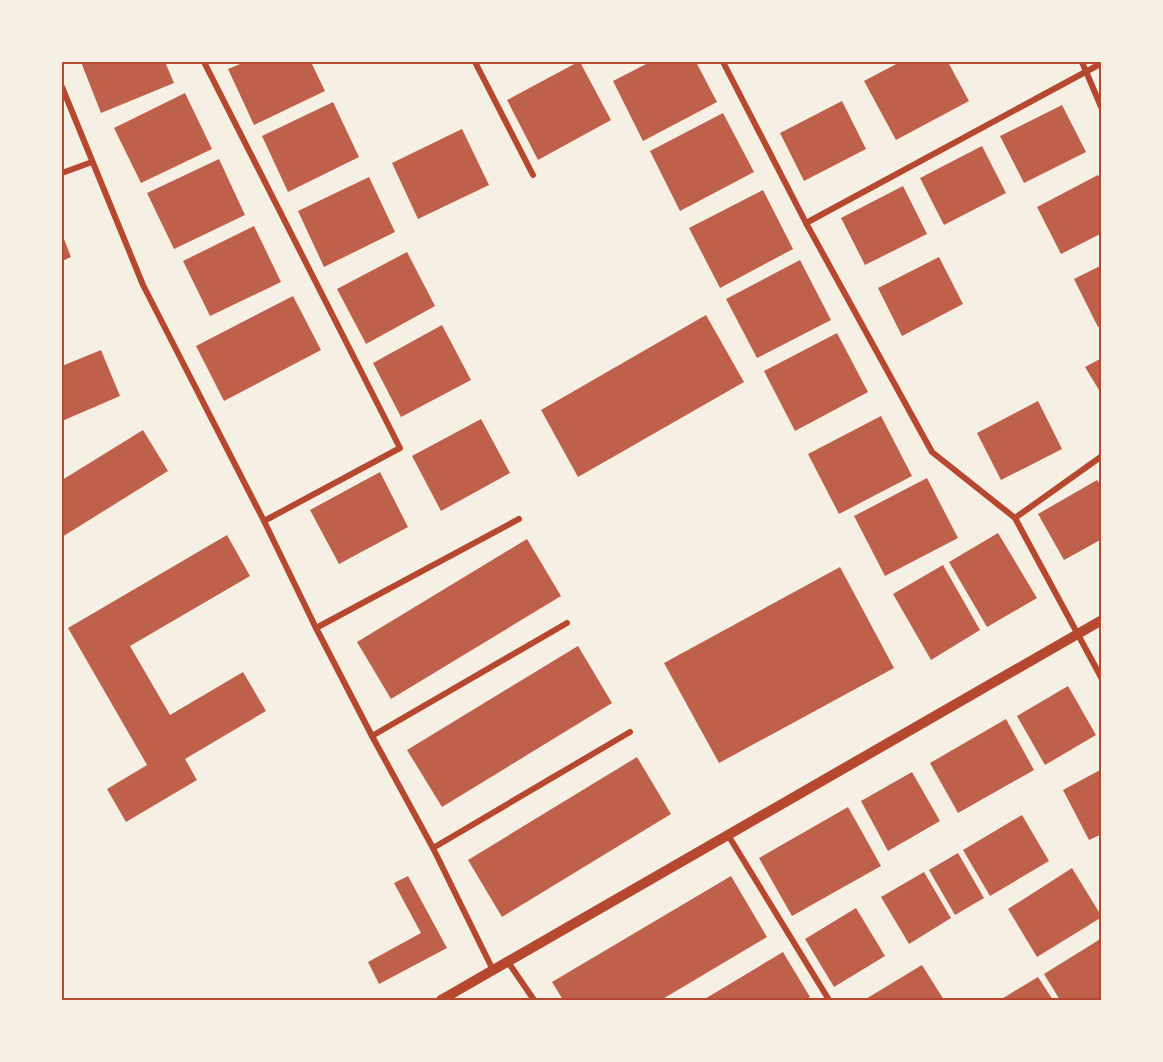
<svg xmlns="http://www.w3.org/2000/svg" width="1163" height="1062" viewBox="0 0 1163 1062" font-family="Lora,serif">
	<style>
		.building { fill: #bf614a }
		.lines { fill: none; stroke-linecap: round; stroke-linejoin: round }
		.minor { stroke: #b5482f; stroke-width: 6 }
		.tertiary { stroke: #b5482f; stroke-width: 10 }
		.neatline { fill: none; stroke: #b5482f; stroke-width: 2 }
	</style>
	<rect width="100%" height="100%" fill="#f6efe4"/>
	<g class="building">
		<polygon points="81,62 165,62 174,83 101,113"/>
		<polygon points="245,62 311,62 325,91 254,125 228,69"/>
		<polygon points="578,62 580,62 611,120 538,160 507,100"/>
		<polygon points="650,62 696,62 717,102 643,141 613,81"/>
		<polygon points="900,62 948,62 969,101 896,140 864,81"/>
		<polygon points="185,93 212,149 141,183 114,128"/>
		<polygon points="842,101 866,149 804,181 780,133"/>
		<polygon points="333,102 359,157 288,192 262,136"/>
		<polygon points="1062,105 1086,152 1024,183 1000,136"/>
		<polygon points="723,113 754,172 680,211 650,151"/>
		<polygon points="462,129 489,185 418,219 392,163"/>
		<polygon points="982,146 1006,193 944,225 920,178"/>
		<polygon points="219,159 245,215 174,249 147,193"/>
		<polygon points="1098,175 1102,182 1102,233 1061,254 1037,207"/>
		<polygon points="369,177 395,232 324,267 298,211"/>
		<polygon points="903,186 927,234 865,265 841,218"/>
		<polygon points="763,190 793,249 720,288 689,228"/>
		<polygon points="254,226 281,282 210,316 183,261"/>
		<polygon points="62,234 71,257 62,261"/>
		<polygon points="407,252 435,306 366,344 337,289"/>
		<polygon points="939,257 963,304 902,336 878,288"/>
		<polygon points="800,260 831,320 757,358 726,299"/>
		<polygon points="1102,265 1102,325 1098,327 1074,279"/>
		<polygon points="293,296 321,350 224,401 196,346"/>
		<polygon points="706,315 744,382 578,477 541,410"/>
		<polygon points="442,325 471,380 401,417 373,363"/>
		<polygon points="837,333 868,392 795,431 764,371"/>
		<polygon points="101,350 120,396 62,421 62,366"/>
		<polygon points="1102,358 1102,395 1085,367"/>
		<polygon points="1038,401 1062,449 1001,480 977,433"/>
		<polygon points="881,416 912,476 839,514 808,454"/>
		<polygon points="481,419 510,473 441,511 412,456"/>
		<polygon points="143,430 168,471 62,537 62,480"/>
		<polygon points="380,472 408,527 339,564 310,510"/>
		<polygon points="927,478 958,538 885,576 854,516"/>
		<polygon points="1097,480 1102,487 1102,539 1064,560 1038,514"/>
		<polygon points="998,533 1037,598 987,627 949,562"/>
		<polygon points="227,535 250,576 130,646 170,715 243,672 266,711 185,759 197,780 126,822 107,789 147,765 68,628"/>
		<polygon points="527,539 561,596 391,699 357,642"/>
		<polygon points="943,565 980,630 931,660 893,594"/>
		<polygon points="840,567 894,668 719,763 664,663"/>
		<polygon points="578,646 612,703 442,807 407,750"/>
		<polygon points="1068,686 1096,735 1045,765 1017,716"/>
		<polygon points="1006,719 1034,770 958,813 930,763"/>
		<polygon points="637,757 671,814 502,917 468,860"/>
		<polygon points="1102,769 1102,834 1089,840 1063,790"/>
		<polygon points="912,772 940,821 888,851 861,801"/>
		<polygon points="848,807 881,866 792,916 759,858"/>
		<polygon points="1022,815 1049,861 990,896 963,850"/>
		<polygon points="958,853 984,898 955,915 929,870"/>
		<polygon points="1072,868 1102,917 1037,957 1008,909"/>
		<polygon points="924,872 951,918 909,944 881,897"/>
		<polygon points="408,876 447,948 379,984 368,962 421,933 394,883"/>
		<polygon points="731,876 767,937 661,1000 563,1000 552,982"/>
		<polygon points="856,908 885,956 834,987 805,939"/>
		<polygon points="1102,938 1102,1000 1060,1000 1044,974"/>
		<polygon points="783,952 810,997 804,1000 703,1000"/>
		<polygon points="922,965 944,1000 864,1000"/>
		<polygon points="1038,977 1053,1000 1000,1000"/>
	</g>
	<g class="lines">
		<g class="minor">
			<polyline points="204,62 400,448 264,521"/>
			<polyline points="475,62 533,175"/>
			<polyline points="723,62 806,223 932,452 1015,518 1102,679"/>
			<polyline points="1082,62 1102,109"/>
			<polyline points="62,87 143,285 264,521 316,628 372,736 433,848 493,970"/>
			<polyline points="62,173 92,162"/>
			<polyline points="806,223 1102,63"/>
			<polyline points="1015,518 1102,456"/>
			<polyline points="316,628 519,519"/>
			<polyline points="372,736 567,623"/>
			<polyline points="728,835 829,1000"/>
			<polyline points="433,848 630,732"/>
			<polyline points="508,962 534,1000"/>
		</g>
		<polyline class="tertiary" points="441,1000 1102,620"/>
	</g>
	<rect width="1163" height="1062" fill="none" stroke="#f6efe4" stroke-width="126"/>
	<rect x="63" y="63" width="1037" height="936" class="neatline"/>
</svg>
